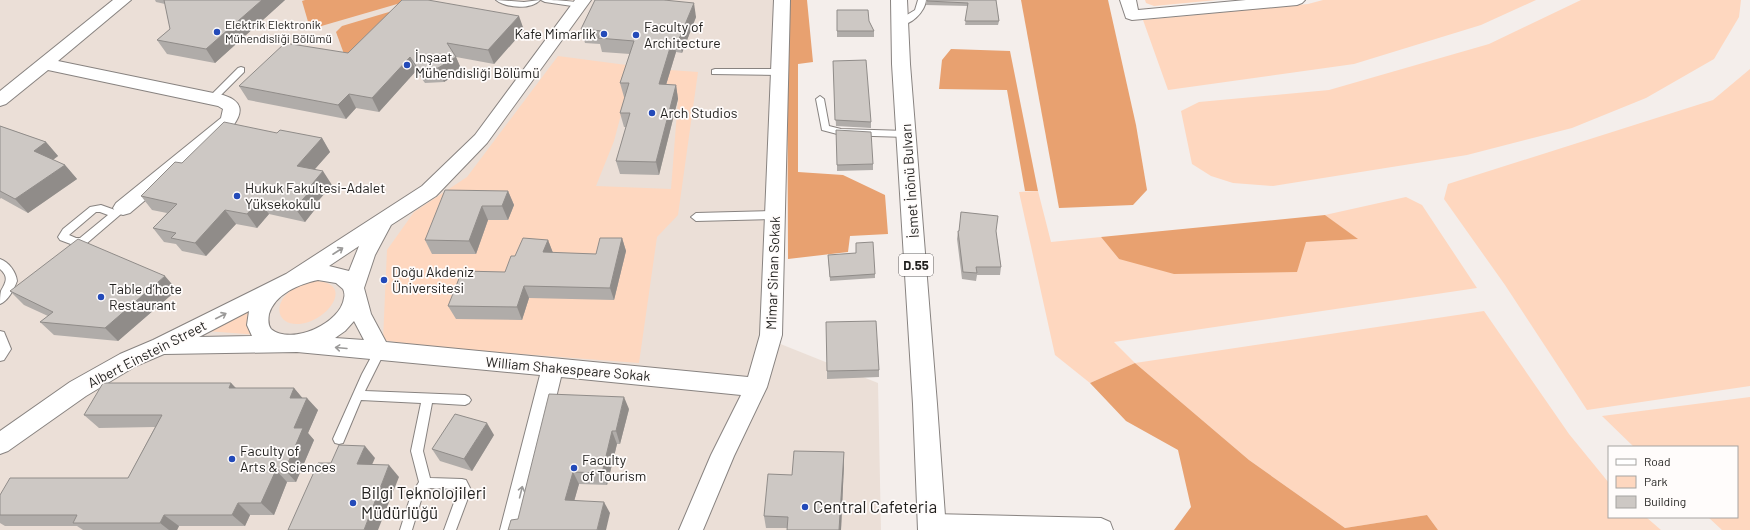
<svg xmlns="http://www.w3.org/2000/svg" width="1750" height="530" viewBox="0 0 1750 530" font-family="Barlow,sans-serif">
	<style>
		.built { fill: #ebdfd7 }
		.green { fill: #fed7bf }
		.forest { fill: #e8a170 }
		.lines { fill: none; stroke-linecap: round; stroke-linejoin: round }
		.lane-casing { stroke: #888380; stroke-width: 2 }
		.street-casing { stroke: #888380; stroke-width: 2 }
		.primary-casing { stroke: #888380; stroke-width: 2 }
		.lane { fill: #fff; fill-rule: evenodd }
		.street { fill: #fff; fill-rule: evenodd }
		.primary { fill: #fff; fill-rule: evenodd }
		.wall { fill: #b0aca9 }
		.shaded-wall { fill: #908c89 }
		.building { fill: #cdc8c4; stroke: #908c89 }
		.oneway { stroke: #9b9a99 }
		.poi-dot { fill: #234ab9; stroke: #fffcfb; stroke-width: 1.5 }
		.labels { text-anchor: middle; stroke-width: 3.5; stroke-linejoin: round; paint-order: stroke }
		.far-poi-label { font-size: 12px; fill: #201f1d; stroke: #fffcfb; text-anchor: start }
		.shield { fill: #fffcfb; stroke: #636160; stroke-width: 1 }
		.shield-label { font-size: 13px; font-weight: bold; fill: #201f1d }
		.poi-label { font-size: 14px; fill: #201f1d; stroke: #fffcfb; text-anchor: start }
		.street-label { font-size: 14px; fill: #201f1d; stroke: #fffcfb }
		.near-poi-label { font-size: 17px; fill: #201f1d; stroke: #fffcfb; text-anchor: start }
	</style>
	<rect width="100%" height="100%" fill="#f4eeeb"/>
	<polygon class="built" points="0,0 775,0 768,339 878,383 881,530 0,530"/>
	<g class="green">
		<polygon points="1145,0 1217,0 1154,6 1146,3"/>
		<polygon points="1323,0 1536,0 1481,25 1354,64 1168,90 1143,20 1308,4"/>
		<polygon points="1581,0 1741,0 1739,17 1714,59 1646,98 1572,128 1467,155 1273,186 1233,183 1211,176 1192,164 1181,111 1199,102 1329,90 1489,44"/>
		<polygon points="558,56 634,66 614,141 596,186 671,189 678,99 662,98 670,70 698,72 678,215 657,237 639,363 429,347 383,340 387,250 414,212 467,177"/>
		<polygon points="1750,69 1750,386 1587,410 1505,285 1444,199 1448,184 1713,100"/>
		<polygon points="1038,191 1051,242 1101,237 1119,259 1306,242 1357,239 1325,215 1406,197 1422,205 1477,288 1114,342 1135,363 1484,311 1569,434 1609,483 1609,517 1646,517 1661,530 1438,530 1427,515 1345,528 1249,460 1135,363 1090,383 1055,355 1019,192"/>
		<path d="M313,281C358,281 327,324 297,324C277,324 274,305 288,293C295,286 303,284 313,281Z"/>
		<polygon points="258,301 258,335 206,331"/>
		<polygon points="1750,397 1750,530 1722,530 1708,517 1737,517 1737,447 1634,447 1602,416"/>
	</g>
	<g class="forest">
		<polygon points="305,0 411,0 318,27 309,25 302,1"/>
		<polygon points="787,0 807,0 813,62 798,64 798,172 843,175 885,195 888,234 850,236 848,252 788,259"/>
		<polygon points="1021,0 1108,0 1136,125 1147,190 1133,205 1059,208"/>
		<polygon points="399,9 355,57 344,54 336,32 342,26"/>
		<polygon points="951,49 1010,51 1038,191 1025,191 1007,90 939,89 942,60"/>
		<polygon points="1325,215 1358,239 1306,242 1297,272 1174,274 1119,259 1101,237"/>
		<polygon points="1135,363 1249,460 1345,528 1427,515 1438,530 1174,530 1191,507 1178,450 1126,421 1090,383"/>
	</g>
	<g class="lines">
		<g class="lane-casing">
			<g id="lane">
				<path d="M496,0L524,2L540,0C531,10 506,8 496,0Z"/>
				<path d="M541,0C552,0 575,0 583,5L579,7L545,2Z"/>
				<path d="M918,0H926C925,12 910,27 897,25V21L915,10Z"/>
				<polygon points="241,67 244,68 244,72 215,101 209,101 208,99 209,97 238,68"/>
				<polygon points="715,69 779,69 783,72 779,75 712,74 712,70"/>
				<polygon points="820,96 824,99 829,126 841,129 906,131 910,134 906,137 841,135 822,130 816,99"/>
				<path d="M101,205L115,210L123,205L128,208L86,244L76,246L60,240L58,237L63,229L90,207ZM96,212H100L108,215L80,238H76L69,235Z"/>
				<polygon points="774,211 779,215 774,219 696,221 691,217 696,213"/>
				<path d="M0,259C9,262 16,272 17,281C14,289 8,301 0,304C0,300 0,295 1,291C6,282 9,277 0,269Z"/>
				<polygon points="0,331 4,332 11,349 4,360 0,361"/>
				<polygon points="380,347 384,348 385,351 365,391 465,395 469,397 471,400 469,403 465,405 432,403 423,451 430,478 462,479 466,480 471,490 456,530 444,530 459,489 428,488 422,497 412,530 400,530 411,495 419,482 411,451 421,403 361,400 343,443 339,444 335,443 333,439 362,374 376,348"/>
			</g>
		</g>
		<g class="street-casing">
			<g id="street">
				<path d="M113,0H131L58,61L223,95C242,101 244,111 233,126L130,213L123,215L116,213L113,208L116,203L221,118L223,109L218,106L48,70L6,104L0,106V91Z"/>
				<path d="M575,0H591L487,143L436,196L391,225L375,255L364,288L371,314L386,342L748,377L760,335L774,0H790L782,335L767,387L734,456L703,530H679L711,455L741,395L561,377L524,530H500L540,375L297,352L164,354L136,366L86,396L8,451L0,454V431L70,382L120,354L153,340L286,274L422,186L475,135ZM359,246L349,271L329,266ZM318,280L336,283L343,289C344,291 345,295 344,298C341,323 292,346 271,329C268,325 268,320 269,314C275,294 299,284 318,280ZM249,311L247,325L252,336L199,337ZM354,321L364,340L335,338L345,331Z"/>
				<polygon points="1120,0 1136,0 1138,10 1246,0 1305,0 1302,3 1297,5 1132,20 1126,18"/>
				<polygon points="932,514 1101,518 1110,522 1113,530 922,530 920,525 923,517"/>
			</g>
		</g>
		<g class="primary-casing">
			<polygon id="primary" points="891,0 907,0 910,64 937,404 946,530 918,530 913,404 892,64"/>
		</g>
		<use href="#lane" class="lane"/>
		<use href="#street" class="street"/>
		<use href="#primary" class="primary"/>
	</g>
	<g class="wall">
		<polygon points="155,0 285,0 215,63 167,54 157,40 170,29 165,4 156,2"/>
		<polygon points="595,0 666,0 666,1 696,17 682,53 676,52 666,85 676,85 678,99 659,175 620,174 616,161 626,127 624,127 620,113 625,97 624,97 620,83 630,54 602,52 600,44 585,43 581,29"/>
		<polygon points="926,0 996,0 999,21 998,25 965,25 968,6 926,5"/>
		<polygon points="869,21 874,31 874,37 837,37 837,31"/>
		<polygon points="524,30 494,64 456,57 462,71 444,82 425,83 416,71 379,112 356,108 346,119 248,100 239,86 348,53"/>
		<polygon points="833,61 871,122 871,128 836,126"/>
		<polygon points="0,126 46,142 58,156 53,160 65,165 77,179 28,213 1,198 0,199"/>
		<polygon points="277,133 322,138 330,152 315,169 332,185 319,200 320,203 305,222 269,214 257,228 236,224 206,256 182,251 176,244 164,242 153,228 167,213 152,210 141,196 182,163"/>
		<polygon points="873,164 873,170 837,171 837,165"/>
		<polygon points="508,191 514,205 508,220 488,220 476,254 432,254 425,240"/>
		<polygon points="958,231 996,231 1001,267 1000,275 977,275 976,281 962,279 957,239"/>
		<polygon points="622,238 626,251 614,300 529,298 522,320 456,319 448,306 505,272 515,256 548,240 553,253 596,254"/>
		<polygon points="828,255 875,274 875,278 830,281"/>
		<polygon points="177,290 118,341 54,335 40,322 48,316 24,305 10,291"/>
		<polygon points="879,370 879,377 827,379 827,371"/>
		<polygon points="231,383 236,388 294,388 302,398 318,410 308,433 314,440 296,482 287,482 274,515 250,515 245,526 179,526 177,530 83,530 77,526 5,526 0,523 0,495 128,478 155,427 99,428 84,415"/>
		<polygon points="629,409 620,444 617,444 607,485 579,484 574,501 610,513 518,519"/>
		<polygon points="494,435 472,471 440,461 432,449"/>
		<polygon points="844,452 844,464 841,530 787,530 787,528 766,528 764,516 792,475"/>
	</g>
	<g class="shaded-wall">
		<polygon points="262,0 285,0 215,63 206,49"/>
		<polygon points="694,3 696,17 682,53 679,39"/>
		<polygon points="519,16 524,30 494,64 488,50"/>
		<polygon points="673,38 676,52 662,98 659,84"/>
		<polygon points="410,57 416,71 379,112 372,98"/>
		<polygon points="456,57 462,71 444,82 438,68"/>
		<polygon points="676,85 678,99 659,175 656,162"/>
		<polygon points="349,94 356,108 346,119 338,105"/>
		<polygon points="322,138 330,152 306,179 297,166"/>
		<polygon points="46,142 58,156 47,164 34,151"/>
		<polygon points="65,165 77,179 28,213 15,199"/>
		<polygon points="323,171 332,185 319,200 320,203 305,222 295,208 308,189"/>
		<polygon points="508,191 514,205 508,220 502,206"/>
		<polygon points="259,201 269,214 257,228 247,214"/>
		<polygon points="482,206 488,220 476,254 469,241"/>
		<polygon points="225,210 236,224 206,256 195,243"/>
		<polygon points="622,238 626,251 614,300 610,288"/>
		<polygon points="548,240 553,253 543,252"/>
		<polygon points="165,276 177,290 118,341 105,328"/>
		<polygon points="524,286 529,298 522,320 517,307"/>
		<polygon points="231,383 243,396 229,388"/>
		<polygon points="294,388 305,401 290,398"/>
		<polygon points="624,397 629,409 620,444 616,431"/>
		<polygon points="307,398 318,410 308,433 314,440 296,482 285,470 294,428"/>
		<polygon points="487,423 494,435 472,471 464,459"/>
		<polygon points="612,431 617,444 607,485 602,473"/>
		<polygon points="365,446 375,458 367,476 357,464"/>
		<polygon points="844,452 844,464 841,530 839,530"/>
		<polygon points="389,465 399,477 378,530 364,530"/>
		<polygon points="276,470 287,482 274,515 261,503"/>
		<polygon points="573,472 579,484 571,512 565,500"/>
		<polygon points="604,502 610,513 606,530 597,530"/>
		<polygon points="238,503 250,515 245,526 232,515"/>
		<polygon points="164,515 179,526 177,530 169,530 160,523"/>
	</g>
	<g class="building">
		<polygon points="164,0 262,0 206,49 157,40 170,29"/>
		<polygon points="402,0 428,0 519,16 488,50 447,43 456,57 438,68 418,69 410,57 372,98 349,94 338,105 239,86 285,43 348,53"/>
		<polygon points="595,0 664,0 694,3 679,39 673,38 659,84 676,85 656,162 616,161 630,113 620,113 629,83 620,83 634,41 598,38 602,31 581,29"/>
		<polygon points="927,0 996,0 999,21 965,21 968,3 927,1"/>
		<polygon points="837,10 868,10 869,21 874,31 837,31"/>
		<polygon points="866,60 871,122 835,120 833,61"/>
		<polygon points="224,122 277,133 280,130 322,138 297,166 323,171 308,189 312,189 295,208 259,201 247,214 225,210 195,243 171,238 176,233 153,228 177,204 141,196 175,162 182,163"/>
		<polygon points="0,126 46,142 34,151 65,165 15,199 0,191"/>
		<polygon points="836,130 871,132 873,164 837,165"/>
		<polygon points="445,190 508,191 502,206 482,206 469,241 425,240"/>
		<polygon points="961,212 998,216 996,231 1001,267 976,267 977,273 963,272 958,231 959,231"/>
		<polygon points="523,238 548,240 543,252 596,254 600,238 622,238 610,288 524,286 517,307 448,306 462,271 505,272 511,256 515,256"/>
		<polygon points="78,239 165,276 105,328 40,322 53,312 10,291"/>
		<polygon points="873,242 875,274 830,277 828,255 856,253 856,243"/>
		<polygon points="876,321 879,370 827,371 826,322"/>
		<polygon points="103,383 231,383 229,388 294,388 290,398 307,398 294,428 303,428 285,470 276,470 261,503 238,503 232,515 164,515 160,523 73,523 77,515 0,515 0,495 10,478 128,478 162,415 84,415"/>
		<polygon points="549,394 624,397 616,431 612,431 602,473 573,472 565,500 604,502 597,530 508,530 511,520 518,519"/>
		<polygon points="455,414 487,423 464,459 432,449"/>
		<polygon points="339,445 365,446 357,464 389,465 364,530 288,530 318,463 331,463"/>
		<polygon points="794,451 844,452 839,530 787,530 788,517 764,516 768,474 792,475"/>
	</g>
	<defs><path id="oneway-shaft" d="M-6 0H5M1.5-3L5.5 0L1.5 3" fill="none" stroke-width="1.6" stroke-linecap="round" stroke-linejoin="round"/></defs>
	<g class="oneway">
		<use href="#oneway-shaft" transform="translate(338 251) rotate(-33)"/>
		<use href="#oneway-shaft" transform="translate(221 316) rotate(-27)"/>
		<use href="#oneway-shaft" transform="translate(341 348) rotate(-175)"/>
		<use href="#oneway-shaft" transform="translate(521 492) rotate(-76)"/>
	</g>
	<g class="poi-dot">
		<circle cx="217" cy="32" r="4"/>
		<circle cx="604" cy="34" r="4"/>
		<circle cx="636" cy="35" r="4"/>
		<circle cx="407" cy="65" r="4"/>
		<circle cx="652" cy="113" r="4"/>
		<circle cx="237" cy="196" r="4"/>
		<circle cx="384" cy="280" r="4"/>
		<circle cx="101" cy="297" r="4"/>
		<circle cx="232" cy="459" r="4"/>
		<circle cx="574" cy="468" r="4"/>
		<circle cx="353" cy="503" r="4"/>
		<circle cx="805" cy="507" r="4"/>
	</g>
	<g class="labels">
		<g class="far-poi-label">
			<text x="225" y="29">Elektrik Elektronik<tspan x="225" dy="14">Mühendisliği Bölümü</tspan></text>
		</g>
		<rect class="shield" x="899" y="254" width="34" height="22" rx="3"/>
		<g class="shield-label">
			<text x="916" y="270">D.55</text>
		</g>
		<g class="poi-label">
			<text x="644" y="32">Faculty of<tspan x="644" dy="16">Architecture</tspan></text>
			<text x="596" y="39" text-anchor="end">Kafe Mimarlik</text>
			<text x="415" y="62">İnşaat<tspan x="415" dy="16">Mühendisliği Bölümü</tspan></text>
			<text x="660" y="118">Arch Studios</text>
			<text x="245" y="193">Hukuk Fakultesi-Adalet<tspan x="245" dy="16">Yüksekokulu</tspan></text>
			<text x="392" y="277">Doğu Akdeniz<tspan x="392" dy="16">Üniversitesi</tspan></text>
			<text x="109" y="294">Table d’hote<tspan x="109" dy="16">Restaurant</tspan></text>
			<text x="240" y="456">Faculty of<tspan x="240" dy="16">Arts &amp; Sciences</tspan></text>
			<text x="582" y="465">Faculty<tspan x="582" dy="16">of Tourism</tspan></text>
		</g>
		<g class="street-label">
			<text transform="translate(910 181) rotate(-94)" y="5">İsmet İnönü Bulvarı</text>
			<text transform="translate(773 273) rotate(-88)" y="5">Mimar Sinan Sokak</text>
			<text transform="translate(147 354) rotate(-27)" y="5">Albert Einstein Street</text>
			<text transform="translate(568 369) rotate(5)" y="5">William Shakespeare Sokak</text>
		</g>
		<g class="near-poi-label">
			<text x="361" y="499">Bilgi Teknolojileri<tspan x="361" dy="20">Müdürlüğü</tspan></text>
			<text x="813" y="513">Central Cafeteria</text>
		</g>
	</g>
	<rect x="1608" y="446" width="130" height="72" fill="#fffcfb" stroke="#a6a4a2"/>
	<rect x="1616" y="459" width="20" height="6" fill="#ffffff" stroke="#a6a4a2"/>
	<text x="1644" y="466" font-size="12" fill="#201f1d">Road</text>
	<rect x="1616" y="476" width="20" height="12" fill="#fed7bf" stroke="#a6a4a2"/>
	<text x="1644" y="486" font-size="12" fill="#201f1d">Park</text>
	<rect x="1616" y="496" width="20" height="12" fill="#cdc8c4" stroke="#a6a4a2"/>
	<text x="1644" y="506" font-size="12" fill="#201f1d">Building</text>
</svg>
